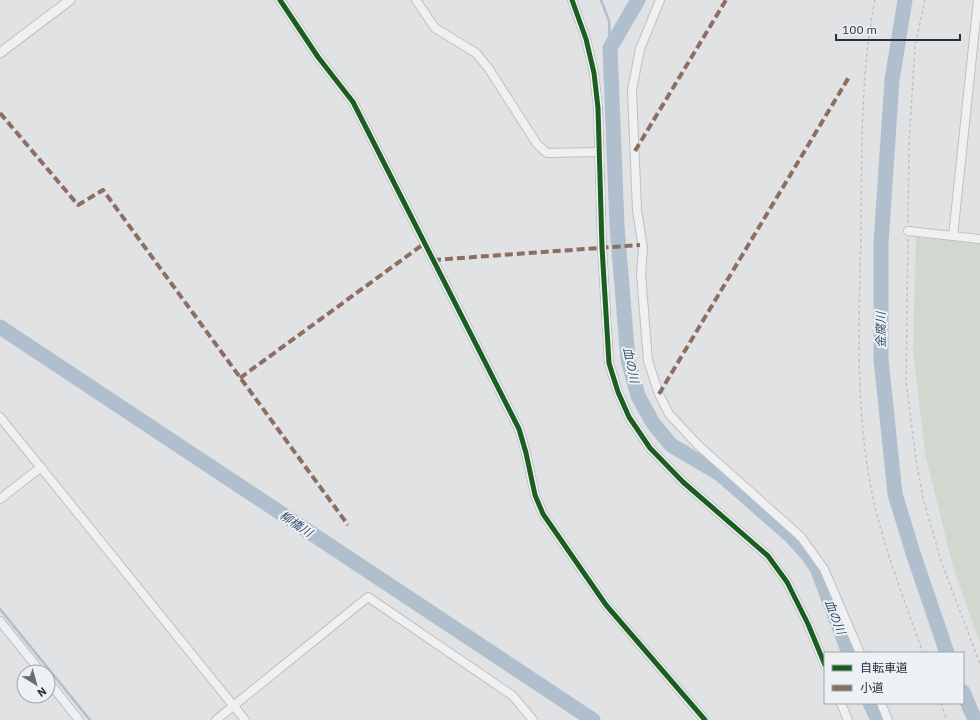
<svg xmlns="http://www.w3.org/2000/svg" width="980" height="720" viewBox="0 0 980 720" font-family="'IBM Plex Sans','Noto Sans JP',sans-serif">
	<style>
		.green { fill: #d1d8d0 }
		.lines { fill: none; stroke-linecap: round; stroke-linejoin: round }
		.stream { stroke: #b0bfcd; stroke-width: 2.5 }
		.river { stroke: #b0bfcd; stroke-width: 15 }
		.minor-casing { stroke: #bec0c2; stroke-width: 10 }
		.tertiary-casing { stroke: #bec0c2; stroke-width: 11 }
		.path { stroke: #bec0c3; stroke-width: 1.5; stroke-dasharray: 3 3; stroke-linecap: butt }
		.minor { stroke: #eff0f1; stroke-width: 8 }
		.tertiary { stroke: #eff0f1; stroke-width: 9 }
		.quiet { stroke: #8d6e63; stroke-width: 4; stroke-dasharray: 8 4; stroke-linecap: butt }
		.cycleway-casing { stroke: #edf0f4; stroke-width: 8 }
		.cycleway { stroke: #1b5e20; stroke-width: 5 }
		.labels { text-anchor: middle; stroke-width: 4; stroke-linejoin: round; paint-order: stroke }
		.water-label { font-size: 12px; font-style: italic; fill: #374f6b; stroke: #edf0f4 }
	</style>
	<rect width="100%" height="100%" fill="#e0e2e4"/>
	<polygon class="green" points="916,237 980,244 980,643 953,567 925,453 913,350"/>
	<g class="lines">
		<g class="stream">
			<polyline points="601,0 609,21 610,48"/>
			<polyline points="0,609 90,720"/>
		</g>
		<g class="river">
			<polyline points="638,0 610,48 617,226 628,360 638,396 653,423 671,445 720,474 791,536 807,554 817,568 849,653"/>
			<polyline points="905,0 892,80 881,243 881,359 895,494 913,553 947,653"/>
			<polyline points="0,327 593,720"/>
			<polyline points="963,692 975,720"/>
			<polyline points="870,703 878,720"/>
		</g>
		<g class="minor-casing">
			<g id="minor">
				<polyline points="280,0 318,57 353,102 519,429 526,453 535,495 543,514 606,605 705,720"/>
				<polyline points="416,0 435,28 476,53 489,69 537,144 547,153 599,152"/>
				<polyline points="572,0 586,39 594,73 598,108 602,247 609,363 618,392 629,417 650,448 683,482 768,556 787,582 808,624 825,665"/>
				<polyline points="660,0 640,49 632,90 637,210 643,248 641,274 648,361 659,394 669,414 698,445 801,537 824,569 860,653"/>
				<polyline points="908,231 980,239"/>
				<polyline points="953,236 978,0"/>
				<polyline points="0,417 245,720"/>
				<polyline points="0,499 41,467"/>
				<polyline points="0,621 41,672"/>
				<polyline points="48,681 79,720"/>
				<polyline points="841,703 848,720"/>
				<polyline points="881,703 888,720"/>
				<polyline points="216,720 368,597 513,696 533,720"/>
			</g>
		</g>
		<g class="tertiary-casing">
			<polyline id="tertiary" points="0,53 70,0"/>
		</g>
		<g class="path">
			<path d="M875,0C860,76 862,155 861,232C859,318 855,404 871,488C882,544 904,599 923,653"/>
			<polyline points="908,223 909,144 915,46 925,0"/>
			<polyline points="908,239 906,382 916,459 923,498 941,561 980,664"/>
			<polyline points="941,703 947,720"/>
		</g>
		<use href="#minor" class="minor"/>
		<use href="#tertiary" class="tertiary"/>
		<g class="quiet">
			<polyline points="0,113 78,205 103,190 348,525"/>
			<polyline points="635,151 726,0"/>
			<polyline points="433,260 640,245"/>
			<polyline points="240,378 425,243"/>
			<polyline points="659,394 849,77"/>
		</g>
		<g class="cycleway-casing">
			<g id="cycleway">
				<polyline points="280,0 318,57 353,102 519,429 526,453 535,495 543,514 606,605 705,720"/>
				<polyline points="572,0 586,39 594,73 598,108 602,247 609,363 618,392 629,417 650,448 683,482 768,556 787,582 808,624 825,665"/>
			</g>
		</g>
		<use href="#cycleway" class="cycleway"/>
	</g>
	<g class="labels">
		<g class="water-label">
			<text transform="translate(881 330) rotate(-90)" y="4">金腐川</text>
			<text transform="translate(631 365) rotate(78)" y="4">血の川</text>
			<text transform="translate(296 524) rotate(34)" y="4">柳橋川</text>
			<text transform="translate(835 617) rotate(69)" y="4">血の川</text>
		</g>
	</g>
	<rect x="824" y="652" width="140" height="52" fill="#edf0f4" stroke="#9fa3aa"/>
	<rect x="832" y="665" width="20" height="6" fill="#1b5e20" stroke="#9fa3aa"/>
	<text x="860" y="672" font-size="12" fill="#29303b">自転車道</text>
	<rect x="832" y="685" width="20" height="6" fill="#8d6e63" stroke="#9fa3aa"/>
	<text x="860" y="692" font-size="12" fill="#29303b">小道</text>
	<g transform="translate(36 684) rotate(143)"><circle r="19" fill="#edf0f4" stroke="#9fa3aa"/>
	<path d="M0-3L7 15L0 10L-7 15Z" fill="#696e76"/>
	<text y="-6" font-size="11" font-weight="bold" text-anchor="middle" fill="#29303b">N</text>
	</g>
	<path d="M836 34v6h124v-6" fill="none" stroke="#29303b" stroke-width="2"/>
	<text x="842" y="34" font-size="12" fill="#29303b" stroke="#edf0f4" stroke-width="3" paint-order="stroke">100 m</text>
</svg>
